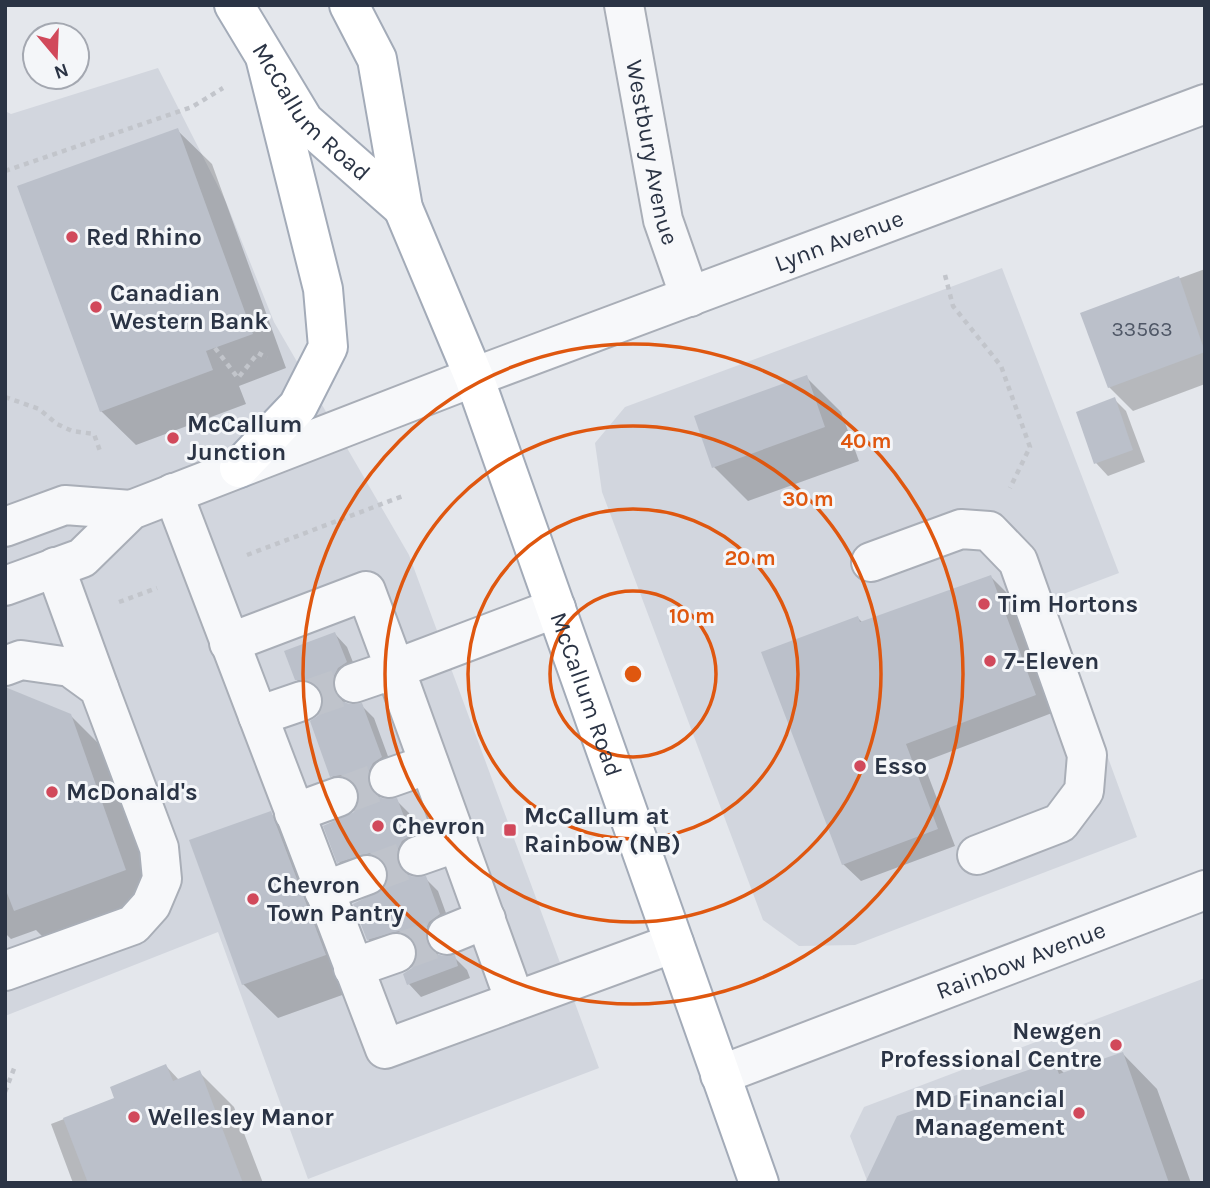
<svg xmlns="http://www.w3.org/2000/svg" width="1210" height="1188" viewBox="0 0 1210 1188" font-family="Karla,sans-serif">
	<style>
		.built { fill: #d2d6de }
		.shadow { fill: #0003 }
		.building { fill: #bbc0ca }
		.lines { fill: none; stroke-linecap: round; stroke-linejoin: round }
		.minor-tunnel { stroke: #bfc3cb; stroke-width: 38; stroke-dasharray: 38 19; stroke-linecap: butt }
		.minor-casing { stroke: #a9aeb7; stroke-width: 42 }
		.major-casing { stroke: #a3abb8; stroke-width: 42 }
		.path { stroke: #c2c5cb; stroke-width: 4.5; stroke-dasharray: 5 5; stroke-linecap: butt }
		.minor { stroke: #f7f8fa; stroke-width: 38 }
		.major { stroke: #fff; stroke-width: 38 }
		.ring { fill: none; stroke: #df570f; stroke-width: 3.5 }
		.poi-dot { fill: #d1495b; stroke: #f4f6f9; stroke-width: 2.5 }
		.labels { text-anchor: middle; stroke-width: 6; stroke-linejoin: round; paint-order: stroke }
		.number-label { font-size: 21px; fill: #4f5766 }
		.street-label { font-size: 24px; fill: #2b3445; stroke: #f4f6f9 }
		.poi-label { font-size: 24px; font-weight: bold; fill: #2b3445; stroke: #f4f6f9; text-anchor: start }
		.centre { fill: #df570f; stroke: #f4f6f9; stroke-width: 3.5 }
		.ring-label { font-size: 21px; text-anchor: middle; font-weight: bold; fill: #df570f; stroke: #f4f6f9; stroke-width: 6; stroke-linejoin: round; paint-order: stroke }
	</style>
	<rect width="100%" height="100%" fill="#e4e7ec"/>
	<g class="built">
		<polygon points="158,68 226,202 274,322 409,555 599,1068 308,1179 218,932 5,1016 5,111 11,114"/>
		<polygon points="1002,268 1119,573 1050,599 1137,837 855,945 799,946 763,920 602,492 595,443 625,407"/>
		<polygon points="1205,978 1205,1183 868,1183 850,1136 864,1107"/>
	</g>
	<g class="shadow">
		<polygon points="177,130 212,164 286,368 239,386 246,404 136,445 101,411"/>
		<polygon points="1205,269 1205,384 1133,411 1109,387 1082,314"/>
		<polygon points="806,377 841,412 859,461 748,501 714,467"/>
		<polygon points="1114,399 1126,411 1145,462 1108,476 1096,463 1078,413"/>
		<polygon points="991,577 1008,594 1052,713 923,762 955,846 861,881 843,864 858,618 863,623"/>
		<polygon points="335,634 347,647 358,675 344,691 345,704 361,705 374,718 393,770 379,786 380,799 396,800 409,813 422,848 408,864 409,877 425,878 438,891 451,927 437,944 438,956 454,957 467,970 470,978 421,997 409,984 419,957 418,946 413,943 381,951 368,939 390,880 388,867 383,865 351,874 339,862 361,802 360,789 344,788 332,776 320,716 325,706 324,693 309,692 296,679"/>
		<polygon points="5,703 70,715 105,750 160,905 50,944 36,930 11,939 5,933"/>
		<polygon points="270,813 305,847 359,989 278,1018 243,984"/>
		<polygon points="1123,1054 1157,1089 1191,1183 880,1183 1054,1063 1065,1074"/>
		<polygon points="166,1066 179,1080 199,1072 234,1107 263,1183 73,1183 51,1124 116,1099"/>
	</g>
	<g class="building">
		<polygon points="178,128 253,334 206,351 213,370 100,412 17,186"/>
		<polygon points="1179,276 1205,352 1108,388 1080,313"/>
		<polygon points="807,375 825,427 712,468 694,416"/>
		<polygon points="1115,397 1133,450 1094,464 1076,412"/>
		<polygon points="991,575 1036,695 906,744 938,829 842,865 761,652 858,616 860,622"/>
		<polygon points="335,632 347,662 338,668 333,678 334,691 340,700 349,704 362,703 382,757 373,763 368,773 369,786 375,795 384,799 397,798 411,835 402,841 397,851 398,864 403,872 413,877 426,876 440,914 429,922 425,931 427,943 434,953 443,956 455,955 458,966 407,985 403,974 412,968 417,958 416,945 410,936 399,931 367,940 353,904 383,889 388,879 387,867 380,858 370,853 337,863 323,826 354,812 359,801 359,790 351,780 341,775 330,777 310,721 319,715 323,706 322,693 316,684 307,680 295,680 284,651"/>
		<polygon points="5,687 71,714 126,870 14,911 5,888"/>
		<polygon points="271,811 326,955 242,985 189,840"/>
		<polygon points="1123,1052 1169,1183 865,1183 897,1116 1054,1061 1059,1074"/>
		<polygon points="166,1064 173,1081 200,1070 243,1183 88,1183 63,1118 114,1098 110,1087"/>
	</g>
	<g class="lines">
		<g class="minor-tunnel">
			<polyline points="302,701 354,683"/>
			<polyline points="338,797 389,778"/>
			<polyline points="367,875 418,856"/>
			<polyline points="396,953 447,935"/>
		</g>
		<g class="minor-casing">
			<g id="minor">
				<path id="s1" d="M624,5L663,220L690,297"/>
				<polyline points="173,493 385,1049 674,943"/>
				<polyline points="5,527 65,505 131,510"/>
				<polyline points="871,562 961,529 989,531 1018,561 1087,755 1084,791 1060,823 977,855"/>
				<polyline points="55,567 99,688"/>
				<path id="s2" d="M5,586L82,558L131,510L474,377L1205,104"/>
				<polyline points="229,643 366,591 395,669 354,683"/>
				<polyline points="5,666 21,660 70,667 99,688 159,848 162,879 151,905 133,925 5,971"/>
				<polyline points="258,716 302,701"/>
				<polyline points="389,778 429,764"/>
				<polyline points="294,813 338,797"/>
				<polyline points="418,856 458,842"/>
				<polyline points="324,891 367,875"/>
				<polyline points="447,935 486,919"/>
				<polyline points="353,968 396,953"/>
				<polyline points="515,1001 395,669 556,608"/>
				<path id="s3" d="M720,1075L1205,890"/>
			</g>
		</g>
		<g class="major-casing">
			<g id="major">
				<path id="s4" d="M234,5L304,121L403,208"/>
				<path id="s5" d="M349,5L377,59L403,208L474,377L759,1183"/>
				<polyline points="239,468 298,406 328,347 323,289 266,61"/>
			</g>
		</g>
		<g class="path">
			<polyline points="5,171 192,107 223,88"/>
			<polyline points="945,275 953,306 1001,366 1030,447 1010,488"/>
			<polyline points="215,348 238,378 258,353 267,358"/>
			<polyline points="5,397 39,409 57,424 72,431 94,434 101,454"/>
			<polyline points="247,555 403,496"/>
			<polyline points="119,602 157,588"/>
			<polyline points="5,1092 15,1066"/>
		</g>
		<use href="#minor" class="minor"/>
		<use href="#major" class="major"/>
	</g>
	<g class="ring">
		<circle cx="633" cy="674" r="83"/>
		<circle cx="633" cy="674" r="165"/>
		<circle cx="633" cy="674" r="248"/>
		<circle cx="633" cy="674" r="330"/>
	</g>
	<g class="poi-dot">
		<circle cx="72" cy="237" r="7"/>
		<circle cx="96" cy="307" r="7"/>
		<circle cx="173" cy="438" r="7"/>
		<circle cx="984" cy="604" r="7"/>
		<circle cx="990" cy="661" r="7"/>
		<circle cx="860" cy="766" r="7"/>
		<circle cx="52" cy="792" r="7"/>
		<circle cx="378" cy="826" r="7"/>
		<rect x="503" y="823" width="14" height="14" rx="3.5"/>
		<circle cx="253" cy="899" r="7"/>
		<circle cx="1116" cy="1045" r="7"/>
		<circle cx="1079" cy="1113" r="7"/>
		<circle cx="134" cy="1117" r="7"/>
	</g>
	<g class="labels">
		<g class="number-label">
			<text x="1142" y="336">33563</text>
		</g>
		<g class="street-label">
			<text dy="8" stroke="none"><textPath href="#s4" startOffset="133">McCallum Road</textPath></text>
			<text dy="8" stroke="none"><textPath href="#s1" startOffset="150">Westbury Avenue</textPath></text>
			<text dy="8" stroke="none"><textPath href="#s2" startOffset="908">Lynn Avenue</textPath></text>
			<text dy="8" stroke="none"><textPath href="#s5" startOffset="732">McCallum Road</textPath></text>
			<text dy="8" stroke="none"><textPath href="#s3" startOffset="322">Rainbow Avenue</textPath></text>
		</g>
		<g class="poi-label">
			<text x="86" y="245">Red Rhino</text>
			<text x="110" y="301">Canadian<tspan x="110" dy="28">Western Bank</tspan></text>
			<text x="187" y="432">McCallum<tspan x="187" dy="28">Junction</tspan></text>
			<text x="998" y="612">Tim Hortons</text>
			<text x="1004" y="669">7-Eleven</text>
			<text x="874" y="774">Esso</text>
			<text x="66" y="800">McDonald's</text>
			<text x="524" y="824">McCallum at<tspan x="524" dy="28">Rainbow (NB)</tspan></text>
			<text x="392" y="834">Chevron</text>
			<text x="267" y="893">Chevron<tspan x="267" dy="28">Town Pantry</tspan></text>
			<text x="1102" y="1039" text-anchor="end">Newgen<tspan x="1102" dy="28">Professional Centre</tspan></text>
			<text x="1065" y="1107" text-anchor="end">MD Financial<tspan x="1065" dy="28">Management</tspan></text>
			<text x="148" y="1125">Wellesley Manor</text>
		</g>
	</g>
	<circle cx="633" cy="674" r="10" class="centre"/>
	<g class="ring-label">
		<text x="866" y="448">40 m</text>
		<text x="808" y="506">30 m</text>
		<text x="750" y="565">20 m</text>
		<text x="692" y="623">10 m</text>
	</g>
	<rect width="1210" height="1188" fill="none" stroke="#2b3445" stroke-width="14"/>
	<g transform="translate(56 56) rotate(161)"><circle r="33" fill="#f4f6f9" stroke="#a4a8b1" stroke-width="2"/>
	<path d="M0-5L12 26L0 18L-12 26Z" fill="#d1495b"/>
	<text y="-10" font-size="19" font-weight="bold" text-anchor="middle" fill="#2b3445">N</text>
	</g>
</svg>
